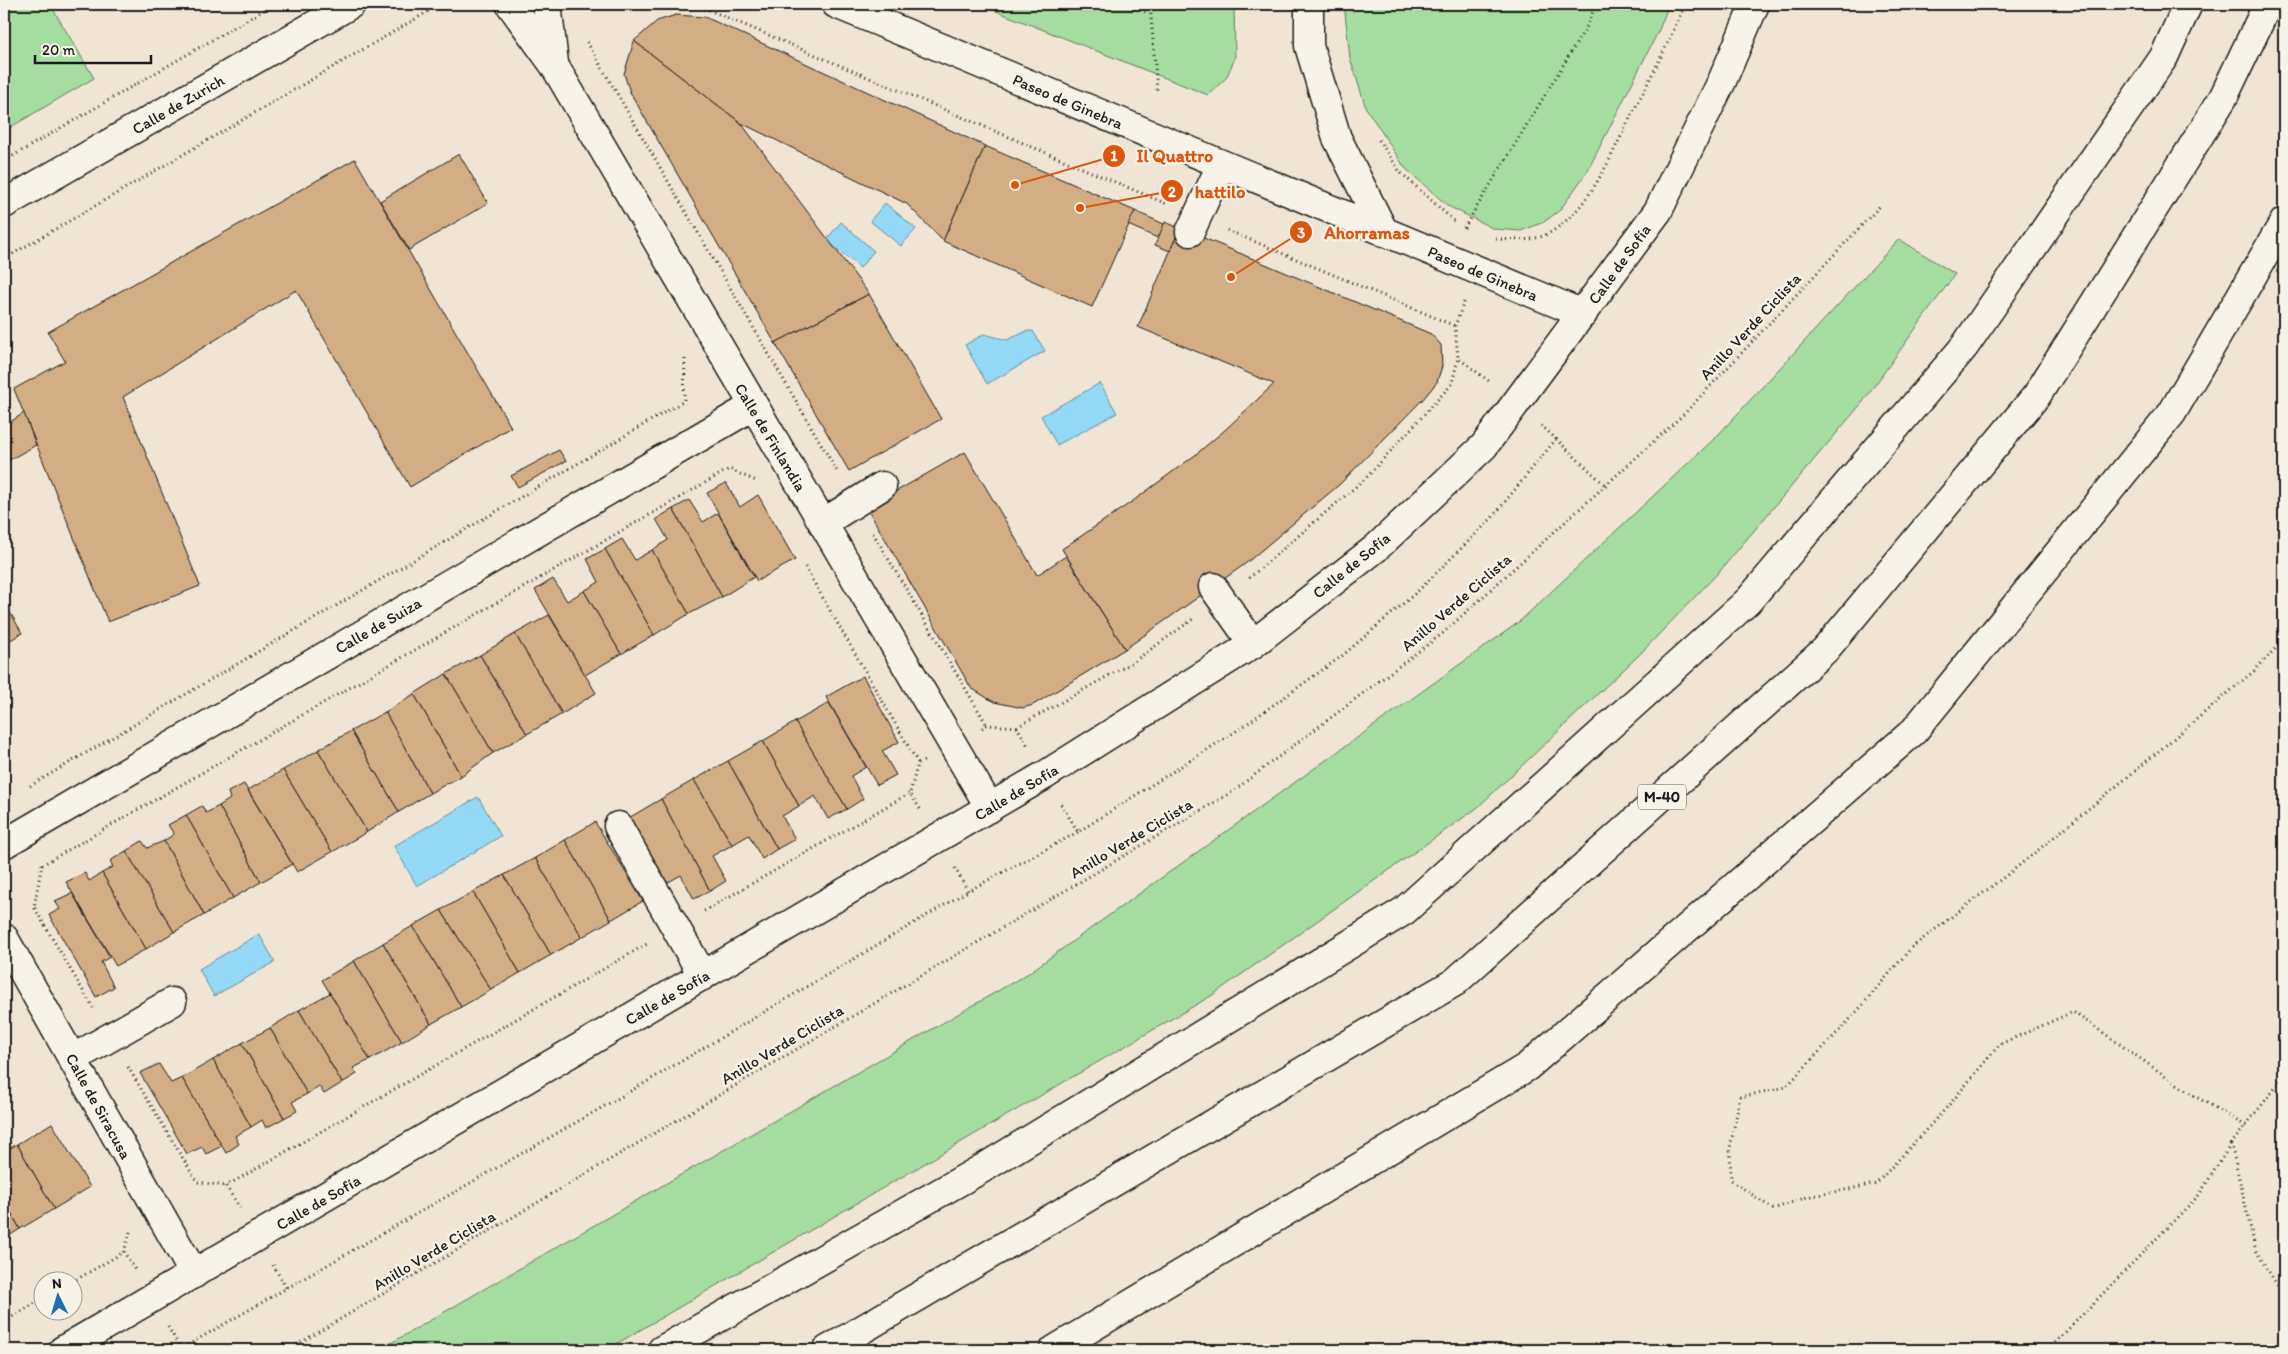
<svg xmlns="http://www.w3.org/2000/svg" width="2288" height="1354" viewBox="0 0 2288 1354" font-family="Itim,sans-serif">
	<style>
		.green { fill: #a5dca0; stroke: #607c5e }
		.water { fill: #93d9f5; stroke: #638d9e }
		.building { fill: #d3ae85; stroke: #1c1c1c }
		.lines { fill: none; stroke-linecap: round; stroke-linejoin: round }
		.minor-casing { stroke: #1c1c1c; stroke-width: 31 }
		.highway-casing { stroke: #1c1c1c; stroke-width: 31 }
		.path { stroke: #1c1c1c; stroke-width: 3; stroke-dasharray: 1 4; stroke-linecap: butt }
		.minor { stroke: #f7f3e8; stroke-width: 28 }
		.highway { stroke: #f7f3e8; stroke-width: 28 }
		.labels { text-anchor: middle; stroke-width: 4.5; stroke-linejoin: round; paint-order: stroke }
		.shield { fill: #f7f3e8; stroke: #5e5c59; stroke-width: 1 }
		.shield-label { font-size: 15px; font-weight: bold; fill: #1c1c1c }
		.street-label { font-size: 16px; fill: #1c1c1c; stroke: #f7f3e8 }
		.leader { fill: none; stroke: #de560d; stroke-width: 2 }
		.callout-dot { fill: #de560d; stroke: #f7f3e8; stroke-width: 2 }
		.mark-label { font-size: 15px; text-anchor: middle; font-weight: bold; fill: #fff }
		.callout-label { font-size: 18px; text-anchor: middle; font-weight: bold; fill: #de560d; stroke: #f7f3e8; stroke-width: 4.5; stroke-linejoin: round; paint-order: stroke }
	</style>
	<rect width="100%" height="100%" fill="#f0e5d4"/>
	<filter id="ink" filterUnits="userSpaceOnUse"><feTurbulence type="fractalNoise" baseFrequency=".02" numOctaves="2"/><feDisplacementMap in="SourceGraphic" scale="10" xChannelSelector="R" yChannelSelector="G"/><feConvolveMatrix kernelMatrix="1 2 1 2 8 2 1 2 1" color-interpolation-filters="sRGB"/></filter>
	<g filter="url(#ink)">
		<g class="green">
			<polygon points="4,4 50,4 94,78 4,131"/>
			<polygon points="978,4 1234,4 1235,58 1226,78 1208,95"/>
			<polygon points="1344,4 1669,4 1659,30 1587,172 1560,210 1544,222 1521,231 1494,229 1448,206 1405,168 1366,108 1350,58"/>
			<polygon points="1899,239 1955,274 1862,403 1719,572 1638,656 1477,808 1211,996 606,1350 379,1350 1027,974 1519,622 1717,436"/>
		</g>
		<g class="water">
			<polygon points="885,203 916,229 901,246 870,221"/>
			<polygon points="841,222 874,251 860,268 826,240"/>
			<polygon points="1027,331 1033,331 1045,351 987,384 965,345 984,334 1007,340"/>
			<polygon points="1100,383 1117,413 1057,445 1041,416"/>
			<polygon points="478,797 501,836 417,886 394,846"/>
			<polygon points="259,934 275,962 214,996 199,969"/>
		</g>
		<g class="building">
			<polygon points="676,15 705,17 985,146 943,241 907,204 741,123 634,41 657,21"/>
			<polygon points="634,41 741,123 869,294 775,343 630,92 624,74"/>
			<polygon points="985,146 1135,211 1092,307 943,241"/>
			<polygon points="459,154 488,203 409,250 380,201"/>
			<polygon points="355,159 511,427 410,487 296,290 123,397 200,586 108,622 14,389 65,361 48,332"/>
			<polygon points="1135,211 1168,226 1162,240 1128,225"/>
			<polygon points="1165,222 1180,228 1170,251 1155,245"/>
			<polygon points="1180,228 1431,334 1441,345 1442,366 1437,382 1424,398 1340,484 1245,564 1125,649 1062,549 1133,501 1194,456 1226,429 1274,384 1138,327"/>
			<polygon points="869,294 941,419 849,471 775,343"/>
			<polygon points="24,413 36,445 4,463 4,426"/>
			<polygon points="559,450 566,461 518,487 511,476"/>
			<polygon points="965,452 1037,575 1066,556 1125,649 1033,705 1023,708 994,702 971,688 867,508"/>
			<polygon points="726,483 740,507 758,495 795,560 757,581 707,493"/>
			<polygon points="689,500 703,522 718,513 754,577 722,597 673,509"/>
			<polygon points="673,509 722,597 689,614 652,550 668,540 656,519"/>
			<polygon points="622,539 635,560 652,550 689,614 654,635 605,549"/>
			<polygon points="605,549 654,635 621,654 584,591 599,582 587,559"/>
			<polygon points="553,579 567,601 584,591 621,654 585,675 535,590"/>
			<polygon points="4,602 22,633 4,644"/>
			<polygon points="549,615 596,693 562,714 515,634"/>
			<polygon points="515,634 562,714 527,734 480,655"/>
			<polygon points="480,655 527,734 493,753 446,674"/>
			<polygon points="446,674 493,753 461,776 414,694"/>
			<polygon points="863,676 899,742 882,751 896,775 877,785 826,697"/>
			<polygon points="414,694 461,776 430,793 385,712"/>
			<polygon points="829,703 866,767 851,776 863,799 847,809 795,722"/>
			<polygon points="385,712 430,793 399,812 351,731"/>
			<polygon points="795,722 847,809 828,819 815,796 799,806 763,741"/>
			<polygon points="351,731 399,812 367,832 318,750"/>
			<polygon points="763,741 799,806 782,816 795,839 777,849 728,761"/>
			<polygon points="318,750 367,832 332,852 283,770"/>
			<polygon points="728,761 777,849 762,859 749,835 732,845 694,780"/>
			<polygon points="283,770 332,852 297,872 248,790"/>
			<polygon points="694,780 732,845 712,856 726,881 710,891 661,799"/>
			<polygon points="244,784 292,864 261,882 219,806 230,799 228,792"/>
			<polygon points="661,799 710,891 694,899 681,875 663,885 627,819"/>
			<polygon points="202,806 206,813 219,806 261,882 233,898 186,815"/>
			<polygon points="186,815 233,898 204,915 164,841 174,834 168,825"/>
			<polygon points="595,822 643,901 611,920 565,840"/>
			<polygon points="565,840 611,920 582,937 535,858"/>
			<polygon points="142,841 147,848 164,841 204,915 174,932 126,851"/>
			<polygon points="126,851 174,932 146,949 102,873 113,867 110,861"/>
			<polygon points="535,858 582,937 551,955 504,875"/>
			<polygon points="85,873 89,881 102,873 146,949 116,966 66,882"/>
			<polygon points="504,875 551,955 520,973 473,892"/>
			<polygon points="473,892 520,973 491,990 441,910"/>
			<polygon points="72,893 110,957 101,962 114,987 96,997 49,915 60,909 55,901"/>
			<polygon points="441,910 491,990 461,1007 413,926"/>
			<polygon points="413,926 461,1007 431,1024 383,943"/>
			<polygon points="383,943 431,1024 402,1042 354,961"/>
			<polygon points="354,961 402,1042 370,1060 322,980"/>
			<polygon points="330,993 370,1060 353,1068 357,1074 342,1083 299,1010"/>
			<polygon points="299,1010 342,1083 324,1094 319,1086 307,1094 270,1028"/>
			<polygon points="270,1028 307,1094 292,1102 297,1111 284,1118 242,1043"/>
			<polygon points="242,1043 284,1118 266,1128 262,1120 251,1127 213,1060"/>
			<polygon points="213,1060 251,1127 235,1136 239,1144 226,1153 182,1078"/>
			<polygon points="159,1064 171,1083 182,1078 222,1146 206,1154 202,1147 187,1154 140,1073"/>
			<polygon points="52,1123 90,1187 54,1209 17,1144"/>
			<polygon points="17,1144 54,1209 20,1229 4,1200 4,1152"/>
			<polygon points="4,1200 20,1229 4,1239"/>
		</g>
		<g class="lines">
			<g class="minor-casing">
				<g id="minor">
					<polyline points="510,4 554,65 990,808"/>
					<polyline points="547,4 554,63"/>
					<polyline points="836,4 1583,314"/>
					<polyline points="1309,4 1309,46 1337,138 1384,232"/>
					<polyline points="4,204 351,4"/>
					<polyline points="1190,232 1221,165"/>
					<polyline points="823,523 882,486"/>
					<polyline points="1213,587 1253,644"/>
					<polyline points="618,826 703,976"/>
					<polyline points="4,844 753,406"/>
					<polyline points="4,938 194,1274"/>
					<polyline points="72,1059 172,1002"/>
					<polyline points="63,1350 1045,775 1253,644 1376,548 1484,446 1658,211 1722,81 1755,4"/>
				</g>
			</g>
			<g class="highway-casing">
				<g id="highway">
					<polyline points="662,1350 985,1167 1404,911 1748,601 1964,347 2164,57 2188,4"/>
					<polyline points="827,1350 1455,982 1825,650 2037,395 2223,98 2268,4"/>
					<polyline points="1054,1350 1527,1067 1914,731 2172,413 2284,222"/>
				</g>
			</g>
			<g class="path">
				<polyline points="695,4 1167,204"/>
				<polyline points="1126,4 1149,13"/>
				<polyline points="1150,4 1157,90"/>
				<polyline points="587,42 838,473"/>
				<polyline points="1379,140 1400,172 1454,221"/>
				<polyline points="4,161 274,4"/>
				<polyline points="1464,228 1587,26 1596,4"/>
				<polyline points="1227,230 1455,326"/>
				<path d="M1496,239C1515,240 1535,242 1551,232C1593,206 1612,152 1634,110C1652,75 1670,40 1685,4"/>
				<polyline points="4,259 441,4"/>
				<polyline points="1464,302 1455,326 1458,358 1489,381"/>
				<polyline points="1556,439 1606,486"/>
				<polyline points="873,533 987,725"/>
				<polyline points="805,567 918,763"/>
				<polyline points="1249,578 1366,478 1452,384 1458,358"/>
				<polyline points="1017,727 1133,662 1193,619"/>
				<polyline points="982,728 987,725 1017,727 1028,746"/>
				<polyline points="30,786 684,401 685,358"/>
				<polyline points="1061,804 1078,832 1241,728 1342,656 1418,591 1491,519 1556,439 1541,425"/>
				<polyline points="920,809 910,793 918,763 924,761"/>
				<polyline points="42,864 34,907 93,1008"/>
				<polyline points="42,865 729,469 756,481"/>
				<polyline points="955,868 968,891 1078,832"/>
				<polyline points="704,911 910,793"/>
				<polyline points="128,1067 197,1182 226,1186"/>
				<polyline points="2284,1077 2231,1144 2256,1251 2284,1296"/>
				<polyline points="2246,1126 2193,1095 2073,1012 2000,1044 1949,1105 1876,1184 1807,1197 1773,1209 1731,1180 1730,1148 1740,1097 1786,1087 1853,1016 1912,947 2016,868 2135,771 2254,671 2284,640"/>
				<polyline points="240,1208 226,1186 647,944"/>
				<polyline points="130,1232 124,1252 135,1270"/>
				<polyline points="273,1265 287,1289"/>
				<polyline points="72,1282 124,1252"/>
				<polyline points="4,1322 42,1299"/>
				<polyline points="168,1327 181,1349"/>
				<polyline points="179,1350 643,1084 968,891"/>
				<polyline points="288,1350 1232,792 1443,633 1684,414 1880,206"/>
				<polyline points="2048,1350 2199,1195 2231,1144"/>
			</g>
			<use href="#minor" class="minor"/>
			<use href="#highway" class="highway"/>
		</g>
	</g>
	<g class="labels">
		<rect class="shield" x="1638" y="784.5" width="48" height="25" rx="4"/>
		<g class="shield-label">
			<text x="1662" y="802">M-40</text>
		</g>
		<g class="street-label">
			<text transform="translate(1068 101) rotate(23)" y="6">Paseo de Ginebra</text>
			<text transform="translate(178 104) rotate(-30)" y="6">Calle de Zurich</text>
			<text transform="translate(1619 264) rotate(-54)" y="6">Calle de Sofía</text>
			<text transform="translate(1483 273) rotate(23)" y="6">Paseo de Ginebra</text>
			<text transform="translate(1750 326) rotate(-47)" y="6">Anillo Verde Ciclista</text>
			<text transform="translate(771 437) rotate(59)" y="6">Calle de Finlandia</text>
			<text transform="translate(1351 565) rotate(-39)" y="6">Calle de Sofía</text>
			<text transform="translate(1456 602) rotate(-41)" y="6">Anillo Verde Ciclista</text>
			<text transform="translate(378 625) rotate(-30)" y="6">Calle de Suiza</text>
			<text transform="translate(1016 792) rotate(-31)" y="6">Calle de Sofía</text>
			<text transform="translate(1131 838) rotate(-31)" y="6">Anillo Verde Ciclista</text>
			<text transform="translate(667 997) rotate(-30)" y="6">Calle de Sofía</text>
			<text transform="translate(782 1044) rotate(-31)" y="6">Anillo Verde Ciclista</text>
			<text transform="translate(99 1106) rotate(61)" y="6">Calle de Siracusa</text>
			<text transform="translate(318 1202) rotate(-30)" y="6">Calle de Sofía</text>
			<text transform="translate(434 1250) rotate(-31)" y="6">Anillo Verde Ciclista</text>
		</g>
	</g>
	<path class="leader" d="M1015 185L1114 156M1080 208L1172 191M1231 277L1301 232"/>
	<g class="callout-dot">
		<circle cx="1015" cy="185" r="5"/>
		<circle cx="1080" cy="208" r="5"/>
		<circle cx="1231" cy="277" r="5"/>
		<circle cx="1114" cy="156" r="12"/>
		<circle cx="1172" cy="191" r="12"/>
		<circle cx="1301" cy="232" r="12"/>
	</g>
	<g class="mark-label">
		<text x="1114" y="161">1</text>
		<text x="1172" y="197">2</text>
		<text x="1301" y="238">3</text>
	</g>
	<g class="callout-label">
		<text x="1175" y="162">Il Quattro</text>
		<text x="1220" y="198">hattilo</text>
		<text x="1367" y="239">Ahorramas</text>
	</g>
	<rect width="2288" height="1354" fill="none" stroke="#f7f3e8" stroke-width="20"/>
	<rect x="10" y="10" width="2268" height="1334" fill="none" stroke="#1c1c1c" stroke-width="2" filter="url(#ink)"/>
	<g transform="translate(58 1296) rotate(355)"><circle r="24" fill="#f7f3e8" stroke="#9f9d96"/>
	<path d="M0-4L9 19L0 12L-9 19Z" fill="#1f6fb2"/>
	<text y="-8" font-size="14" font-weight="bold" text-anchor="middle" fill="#1c1c1c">N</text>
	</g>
	<path d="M35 55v8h116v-8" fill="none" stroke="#1c1c1c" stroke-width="2.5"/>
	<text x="42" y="55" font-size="15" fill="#1c1c1c" stroke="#f7f3e8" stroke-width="4" paint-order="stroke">20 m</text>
</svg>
